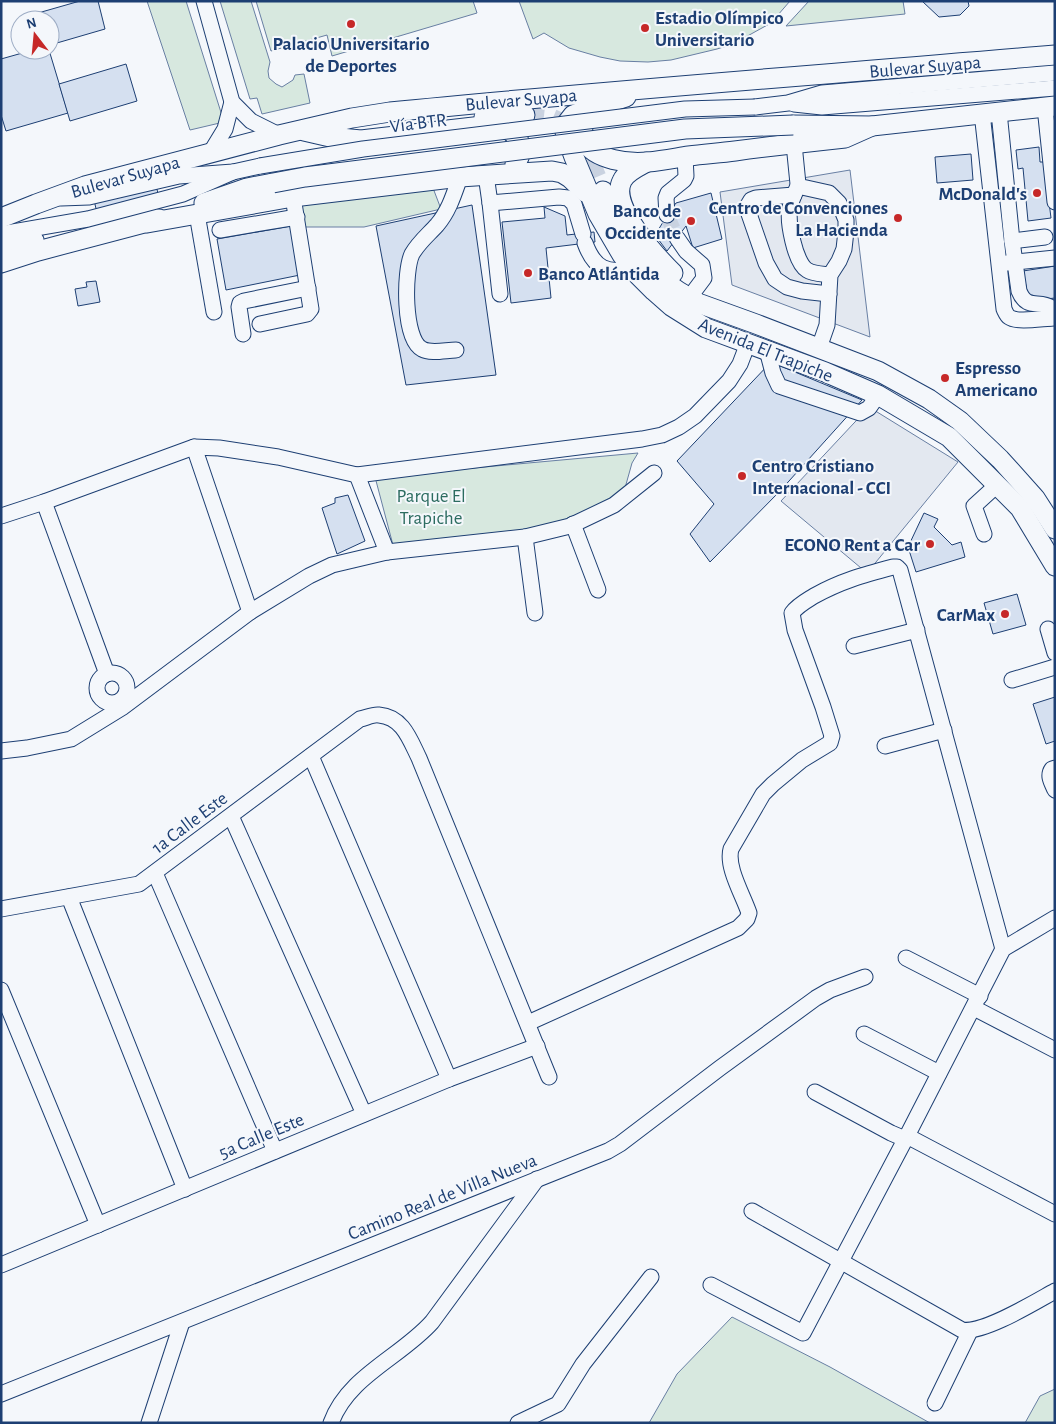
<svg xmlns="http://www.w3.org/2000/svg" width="1056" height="1424" viewBox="0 0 1056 1424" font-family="'Alegreya Sans',sans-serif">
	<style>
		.green { fill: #d7e8df; stroke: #687fa3 }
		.parking { fill: #e3e8f0; stroke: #687fa3 }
		.building { fill: #d5e0f0; stroke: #1d3f73 }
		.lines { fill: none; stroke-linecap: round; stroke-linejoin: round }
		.minor-tunnel { stroke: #c9d2e0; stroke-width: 15; stroke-dasharray: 15 8; stroke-linecap: butt }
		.major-tunnel { stroke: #c9d2e0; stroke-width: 19; stroke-dasharray: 19 9; stroke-linecap: butt }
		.minor-casing { stroke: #1d3f73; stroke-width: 17 }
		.major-casing { stroke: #1d3f73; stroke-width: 21 }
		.minor { stroke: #f4f7fb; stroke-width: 15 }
		.major { stroke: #f4f7fb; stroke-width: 19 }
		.minor-bridge-casing { stroke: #1d3f73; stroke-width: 17; stroke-linecap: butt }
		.major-bridge-casing { stroke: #1d3f73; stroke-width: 21; stroke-linecap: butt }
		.minor-bridge { stroke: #f4f7fb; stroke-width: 15 }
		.major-bridge { stroke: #f4f7fb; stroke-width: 19 }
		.poi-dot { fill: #c62828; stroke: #f4f7fb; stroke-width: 2 }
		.labels { text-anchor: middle; stroke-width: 4; stroke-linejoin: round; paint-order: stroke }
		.poi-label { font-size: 19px; font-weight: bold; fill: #1d3f73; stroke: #f4f7fb; text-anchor: end }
		.street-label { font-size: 19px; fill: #1d3f73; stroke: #f4f7fb }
		.park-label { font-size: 19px; fill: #2c6c60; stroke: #f4f7fb }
	</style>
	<rect width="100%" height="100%" fill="#f4f7fb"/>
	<g class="green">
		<polygon points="147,1 186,1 224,122 190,130"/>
		<polygon points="220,1 251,1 270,62 268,71 269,78 276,84 282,87 293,80 295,75 304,74 310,103 262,114 257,98 250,99"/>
		<polygon points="256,1 473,1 477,13 332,56 327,35 271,51"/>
		<polygon points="519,1 790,1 771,23 733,44 717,49 671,60 648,62 620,61 600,57 569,48 544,33 533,39"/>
		<polygon points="809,1 903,1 905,14 786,26"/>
		<polygon points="433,188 441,209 364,227 305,227 300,204"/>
		<polygon points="638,453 632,463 625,488 610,499 572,519 539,529 393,545 375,477"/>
		<polygon points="732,1317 830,1367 930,1423 649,1423 677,1374"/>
		<polygon points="1055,1389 1055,1423 1025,1423 1040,1396"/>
	</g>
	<g class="parking">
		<polygon points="850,170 870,337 732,285 720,192"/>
		<polygon points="869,407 958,462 867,573 781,501"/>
	</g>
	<g class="building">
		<polygon points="80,1 98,1 105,29 50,45 50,20 40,20 38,13"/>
		<polygon points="922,1 968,1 969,6 960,15 939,17"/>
		<polygon points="33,50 49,50 68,113 6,131 1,115 1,59"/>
		<polygon points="126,64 137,101 70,121 59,84"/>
		<polygon points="1039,147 1040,162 1044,162 1051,218 1028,221 1023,168 1018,169 1016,150"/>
		<polygon points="971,154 973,180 937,183 935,157"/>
		<polygon points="156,185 159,198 97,213 94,200"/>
		<polygon points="711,193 722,239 693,248 686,226 667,251 655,235 670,211 676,203"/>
		<polygon points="472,205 496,375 406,385 376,226"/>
		<polygon points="544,207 565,216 567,235 594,232 595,242 546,248 551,298 511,303 502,222 545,218"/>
		<polygon points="291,226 300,275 226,290 217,239"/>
		<polygon points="1055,266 1055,298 1029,301 1023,271"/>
		<polygon points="96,281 100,302 78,306 75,289 87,287 86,282"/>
		<polygon points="771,362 862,400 780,491 710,562 690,534 714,504 677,461"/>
		<polygon points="348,495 365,541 337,554 322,508 335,503 335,498"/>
		<polygon points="924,513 938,519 934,527 952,545 961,542 965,557 916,572 908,547"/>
		<polygon points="1017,594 1026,625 993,634 984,603"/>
		<polygon points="1055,697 1055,741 1046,744 1033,704"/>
	</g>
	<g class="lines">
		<polyline class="minor-tunnel" points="667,215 677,238"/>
		<path class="major-tunnel" d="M525,115C531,116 538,115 545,116C579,124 590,163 603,191"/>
		<g class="minor-casing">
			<g id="minor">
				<polyline points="204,1 232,102 251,121 279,135"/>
				<polyline points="794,104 822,107 1055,88"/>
				<polyline points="755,107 788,103 822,93 1055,73"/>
				<polyline points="1045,107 1055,202"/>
				<path d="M999,112L1012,241L1019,291C1027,311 1039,299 1052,308L1050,318"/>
				<path d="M982,113L1004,309C1005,311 1007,316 1009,317C1017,323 1044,318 1055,318"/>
				<polyline points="794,144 798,184 802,187 829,193 839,203 846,220 846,231 844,249 839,261 830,275 827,325 819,348"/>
				<polyline points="211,152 225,129 232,102"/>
				<polyline points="486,175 490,203 559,197 568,198 574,204 583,234"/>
				<path d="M798,186C795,193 791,200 790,208C787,221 795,263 807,270C813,274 823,274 830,275"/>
				<polyline points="794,195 756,198 751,200 748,205 748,211 766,263 775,279 787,287 802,291 829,294"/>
				<polyline points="61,198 89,197 179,176 233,172 260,166"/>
				<polyline points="490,203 500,294"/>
				<polyline points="197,214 214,312"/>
				<polyline points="667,215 666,198 668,193 684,180 686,176 685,157"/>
				<polyline points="220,230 297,217"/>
				<polyline points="1,234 88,219 183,194 233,172"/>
				<polyline points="677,238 686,251 702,265 704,278 695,290"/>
				<polyline points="1012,241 1045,237"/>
				<path d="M585,243C594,268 607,275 633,268"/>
				<polyline points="1007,263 1055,258"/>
				<polyline points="260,324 307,314 311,309 293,197"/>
				<polyline points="243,334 239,307 240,303 244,301 308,288"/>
				<path d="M456,350C446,350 431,354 422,349C403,339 404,271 412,254C419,242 428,235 437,225C449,211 454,194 460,177"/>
				<polyline points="767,350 773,373 779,386 860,413 869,408 878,395"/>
				<polyline points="194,447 250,612"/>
				<polyline points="357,475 387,552"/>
				<polyline points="44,502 107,674"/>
				<polyline points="1,516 44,502 194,447 219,448 278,457 357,475 642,439 662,435 679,427 695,416 729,381 740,364 748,343"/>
				<polyline points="573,524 598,590"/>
				<polyline points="984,534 974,506 997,485"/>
				<polyline points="525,537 535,613"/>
				<polyline points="1048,629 1055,653"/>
				<polyline points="854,646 917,630"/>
				<circle cx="112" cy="688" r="15"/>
				<polyline points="1012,680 1055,667"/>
				<polyline points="885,746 944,730"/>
				<polyline points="1,751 27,748 71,739 123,707 250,612 309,576 332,565 387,552 525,537 570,526 614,505 654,473"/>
				<polyline points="311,756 449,1079"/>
				<path d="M1055,768L1052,769C1047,776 1052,783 1055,790"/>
				<polyline points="231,816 364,1114"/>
				<polyline points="155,873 275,1151"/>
				<polyline points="69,897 185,1189"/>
				<path d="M1,909L139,884L360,719C366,718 373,714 379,715C403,717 410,740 419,758L549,1077"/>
				<polyline points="906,958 980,996"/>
				<polyline points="1,990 98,1225"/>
				<polyline points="974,1008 1055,1050"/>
				<path d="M528,1023L738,928L747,919L749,913C743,895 726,867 731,849L763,794L773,784L802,760L830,743L832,736L823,707L795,630L792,613C798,605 806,601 814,596C841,581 863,575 893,567H897L900,570L1003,949"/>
				<polyline points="864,1034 939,1073"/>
				<polyline points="815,1092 891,1133 905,1139"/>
				<polyline points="907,1136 1055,1214"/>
				<path d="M752,1211L962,1330C983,1334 1035,1302 1055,1291"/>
				<polyline points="1,1265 449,1079 537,1046"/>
				<polyline points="711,1285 803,1333 907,1136 1003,949 1055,918"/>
				<polyline points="1,1394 608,1151 620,1144 720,1068 816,998 830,990 865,977"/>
				<polyline points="935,1403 970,1331"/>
				<polyline points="149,1423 182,1322"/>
				<path d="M331,1423C348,1376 401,1357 432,1322L537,1179"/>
				<polyline points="518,1423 558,1404 583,1364 651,1277"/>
			</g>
		</g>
		<g class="major-casing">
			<g id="major">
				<polyline points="626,97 583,111 573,115 566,124 565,132 574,157 598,214 622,255 638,275 654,291 671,306 706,328 825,372 878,395 949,437 1020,508 1055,566"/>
				<path d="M593,108C585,118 579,129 585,142C595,160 629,164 648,162C662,161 676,158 689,156C704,154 720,153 735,151C772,146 808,142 845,138L872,126"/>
				<polyline points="484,117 505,115 525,115"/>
				<polyline points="793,125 872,126 1055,106"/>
				<path d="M304,131L330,137L361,140L491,125C513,126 530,145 515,164"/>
				<path d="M647,162C638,167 626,172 622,181C609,206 657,257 673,273"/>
				<polyline points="603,191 629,243 645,263 660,278 678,291 698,303 756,324 878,371 929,399 960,421 1000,459 1035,498 1055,529"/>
				<polyline points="204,203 247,188 273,183"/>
				<path d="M1,218L36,204L85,186L279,135L352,118L390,112C611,90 833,74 1055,55"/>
				<polyline points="147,223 293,197 460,177 505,174 552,171 562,173 570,178 585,192"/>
				<polyline points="1,248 34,240"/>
				<polyline points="1,263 38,251 159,219"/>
			</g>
		</g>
		<use href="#minor" class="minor"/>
		<use href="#major" class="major"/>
		<g class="minor-bridge-casing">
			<polyline id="minor-bridge" points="260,166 363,149 685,109 755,107"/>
		</g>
		<g class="major-bridge-casing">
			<polyline id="major-bridge" points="273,183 305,177 685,129 793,125"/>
		</g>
		<use href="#minor-bridge" class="minor-bridge"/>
		<use href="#major-bridge" class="major-bridge"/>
	</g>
	<g class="poi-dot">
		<circle cx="351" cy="24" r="5"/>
		<circle cx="645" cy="28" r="5"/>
		<circle cx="1037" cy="193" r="5"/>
		<circle cx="898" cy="218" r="5"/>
		<circle cx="691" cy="221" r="5"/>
		<circle cx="528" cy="273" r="5"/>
		<circle cx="945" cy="378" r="5"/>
		<circle cx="742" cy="476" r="5"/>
		<circle cx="930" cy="544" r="5"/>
		<circle cx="1005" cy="614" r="5"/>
	</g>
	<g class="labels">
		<g class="poi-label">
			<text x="655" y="24" text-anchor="start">Estadio Olímpico<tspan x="655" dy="22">Universitario</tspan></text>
			<text x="351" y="50" text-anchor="middle">Palacio Universitario<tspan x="351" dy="22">de Deportes</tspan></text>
			<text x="1027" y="200">McDonald's</text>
			<text x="888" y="214">Centro de Convenciones<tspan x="888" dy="22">La Hacienda</tspan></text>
			<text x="681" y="217">Banco de<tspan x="681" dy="22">Occidente</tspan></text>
			<text x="538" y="280" text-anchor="start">Banco Atlántida</text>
			<text x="955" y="374" text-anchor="start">Espresso<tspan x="955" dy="22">Americano</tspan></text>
			<text x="752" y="472" text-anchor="start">Centro Cristiano<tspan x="752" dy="22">Internacional - CCI</tspan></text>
			<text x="920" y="551">ECONO Rent a Car</text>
			<text x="995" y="621">CarMax</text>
		</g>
		<g class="street-label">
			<text transform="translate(925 66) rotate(-5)" y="7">Bulevar Suyapa</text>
			<text transform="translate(521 99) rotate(-5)" y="7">Bulevar Suyapa</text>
			<text transform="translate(418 122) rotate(-7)" y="7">Vía BTR</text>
			<text transform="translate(125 176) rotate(-16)" y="7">Bulevar Suyapa</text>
			<text transform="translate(766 349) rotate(22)" y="7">Avenida El Trapiche</text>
			<text transform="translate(189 822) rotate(-37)" y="7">1a Calle Este</text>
			<text transform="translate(261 1135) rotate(-23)" y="7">5a Calle Este</text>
			<text transform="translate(442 1196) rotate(-22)" y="7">Camino Real de Villa Nueva</text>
		</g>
		<g class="park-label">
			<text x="431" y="502">Parque El<tspan x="431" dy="22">Trapiche</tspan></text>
		</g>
	</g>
	<rect width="1056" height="1424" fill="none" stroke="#1d3f73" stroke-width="5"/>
	<g transform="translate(35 35) rotate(344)"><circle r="24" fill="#f4f7fb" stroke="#9eadc5"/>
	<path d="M0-4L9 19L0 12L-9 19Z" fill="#c62828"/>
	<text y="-8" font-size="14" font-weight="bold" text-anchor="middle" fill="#1d3f73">N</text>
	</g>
</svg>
